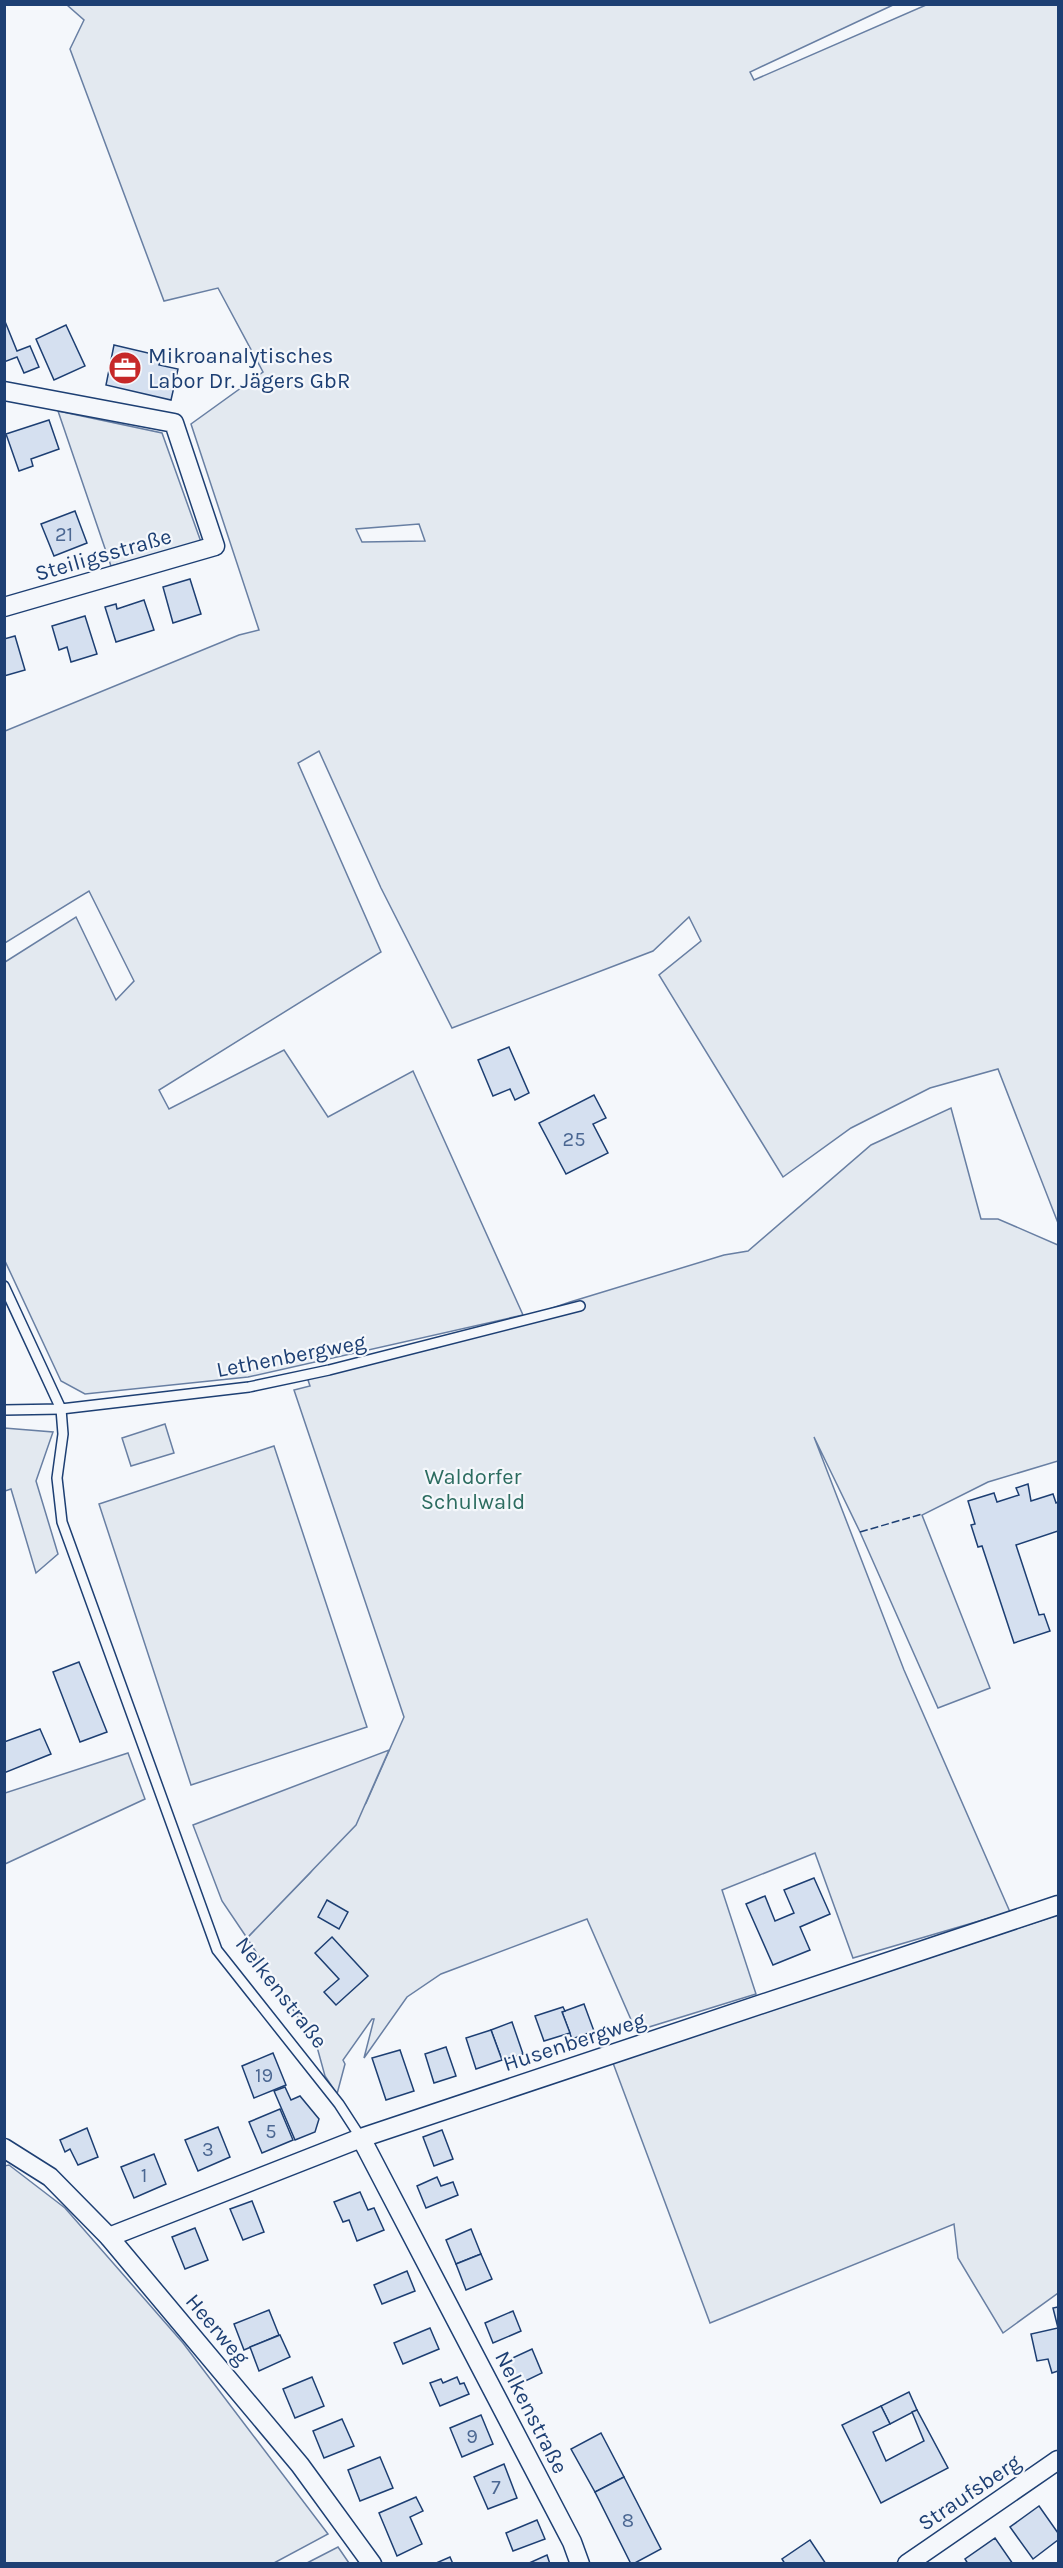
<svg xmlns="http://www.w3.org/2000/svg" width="1063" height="2568" viewBox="0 0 1063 2568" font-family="Karla,sans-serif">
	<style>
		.green { fill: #e3e9f0; stroke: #687fa3; stroke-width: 1.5; fill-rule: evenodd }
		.parking { fill: #e3e8f0; stroke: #687fa3; stroke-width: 1.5 }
		.building { fill: #d5e0f0; stroke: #1d3f73; stroke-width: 1.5 }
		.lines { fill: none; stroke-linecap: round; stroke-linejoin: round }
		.lane-casing { stroke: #1d3f73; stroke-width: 12 }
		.street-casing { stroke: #1d3f73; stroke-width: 21 }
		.lane { stroke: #f4f7fb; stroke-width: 9 }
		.street { stroke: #f4f7fb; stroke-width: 18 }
		.fence { stroke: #1d3f73; stroke-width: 1.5; stroke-dasharray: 8 3; stroke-linecap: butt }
		.labels { text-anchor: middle; stroke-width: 4.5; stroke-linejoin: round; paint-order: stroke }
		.number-label { font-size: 20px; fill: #4b6792 }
		.poi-label { font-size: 22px; fill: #1d3f73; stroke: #f4f7fb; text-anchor: start }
		.street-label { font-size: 22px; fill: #1d3f73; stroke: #f4f7fb }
		.park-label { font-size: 22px; fill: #2c6c60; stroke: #f4f7fb }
	</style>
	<rect width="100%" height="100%" fill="#f4f7fb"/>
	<g class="green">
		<path d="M67,5H893L750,72L754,80L926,5H1058V1223L998,1069L930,1088L851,1128L783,1177L659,975L701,941L689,917L653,951L452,1028L381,888L319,751L298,763L381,952L159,1090L169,1109L284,1050L328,1117L413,1071L523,1315L248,1377L85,1394L61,1381L5,1261V962L76,917L116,1000L134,981L89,891L5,943V731L239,635L259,630L191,424L263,372L218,288L164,301L70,49L84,20ZM419,524L425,541L362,542L356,529Z"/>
		<polygon points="58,411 162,433 201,542 111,566"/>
		<polygon points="951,1108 981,1219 998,1219 1058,1245 1058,1461 988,1482 922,1515 990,1688 938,1708 860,1532 814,1437 904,1670 1010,1912 853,1958 815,1853 722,1890 756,1994 636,2031 587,1919 441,1974 407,1997 364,2058 374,2019 372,2019 343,2060 345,2064 337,2094 325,2076 314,2036 304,2027 247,1938 310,1873 366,1803 404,1717 294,1390 310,1386 305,1371 436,1348 570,1302 724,1255 748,1251 871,1145"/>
		<polygon points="165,1424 174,1453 131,1466 122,1438"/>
		<polygon points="4,1428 53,1432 36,1481 58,1554 36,1573 11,1489 5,1491"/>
		<polygon points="274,1446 367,1727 191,1785 99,1504"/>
		<polygon points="128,1753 145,1799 5,1864 5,1793"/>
		<polygon points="1058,1915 1058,2293 1003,2333 958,2258 954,2224 710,2323 613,2063"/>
		<polygon points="9,2165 65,2208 183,2343 328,2534 274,2563 5,2563 4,2166"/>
		<polygon points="338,2547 349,2563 307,2563"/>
	</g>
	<polygon class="parking" points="389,1750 356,1825 247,1938 222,1901 193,1825"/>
	<g class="building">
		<polygon points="4,319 17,351 30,346 39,367 24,373 17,357 4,362"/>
		<polygon points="66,325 85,366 54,380 36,339"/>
		<polygon points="114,345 161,356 159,365 178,369 171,400 106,385"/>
		<polygon points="49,420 59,449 31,459 33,466 19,471 6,434"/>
		<polygon points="75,511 87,543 54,556 41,524"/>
		<polygon points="190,579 201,614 173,623 163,587"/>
		<polygon points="144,600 154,630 116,642 105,607 116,604 117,609"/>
		<polygon points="85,616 97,654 71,662 67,647 59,650 52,626"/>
		<polygon points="15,636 25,670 4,676 4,639"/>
		<polygon points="509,1047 529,1093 515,1100 510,1089 493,1096 478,1060"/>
		<polygon points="594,1095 606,1118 593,1124 608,1153 566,1174 539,1123"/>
		<polygon points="1028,1484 1031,1501 1053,1494 1056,1503 1058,1502 1058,1531 1016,1545 1039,1615 1044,1614 1050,1631 1014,1643 982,1546 978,1547 971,1525 975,1524 968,1501 994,1493 997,1502 1019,1495 1016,1488"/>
		<polygon points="79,1662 107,1732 80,1742 53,1672"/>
		<polygon points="40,1729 51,1754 4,1773 4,1742"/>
		<polygon points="814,1878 830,1914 800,1927 810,1950 773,1965 746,1904 765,1896 775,1921 794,1913 784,1890"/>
		<polygon points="327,1900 348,1912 339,1929 318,1917"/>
		<polygon points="332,1937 368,1976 336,2005 324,1992 339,1979 315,1953"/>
		<polygon points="584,2004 594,2031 572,2039 562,2012"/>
		<polygon points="563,2007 565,2011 562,2012 570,2033 544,2041 535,2016"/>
		<polygon points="512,2022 523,2054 502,2060 491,2030"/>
		<polygon points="491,2030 502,2060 476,2069 466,2038"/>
		<polygon points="446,2047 456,2076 434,2083 425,2054"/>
		<polygon points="400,2050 414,2091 386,2100 372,2058"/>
		<polygon points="273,2053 286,2085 254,2098 242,2066"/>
		<polygon points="285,2087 291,2100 300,2096 319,2119 315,2132 295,2140 274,2091"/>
		<polygon points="280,2109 293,2140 262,2153 249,2122"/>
		<polygon points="218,2127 230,2157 198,2171 185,2140"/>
		<polygon points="87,2128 98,2157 78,2165 70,2149 65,2152 60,2140"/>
		<polygon points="442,2130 453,2159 434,2166 423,2137"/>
		<polygon points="154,2154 166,2184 134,2198 121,2167"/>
		<polygon points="437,2177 441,2186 453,2182 458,2195 426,2208 417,2186"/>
		<polygon points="360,2192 368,2210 374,2208 384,2230 357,2241 349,2220 343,2222 334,2202"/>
		<polygon points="252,2201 264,2232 243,2240 230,2209"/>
		<polygon points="195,2228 208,2260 185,2269 172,2237"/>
		<polygon points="471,2229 481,2254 456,2264 446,2240"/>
		<polygon points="481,2254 492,2279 466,2290 456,2264"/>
		<polygon points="407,2271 415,2291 382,2304 374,2285"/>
		<polygon points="1058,2307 1058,2371 1052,2373 1048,2359 1037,2361 1031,2334 1058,2328 1053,2308"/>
		<polygon points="269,2310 279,2335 244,2350 234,2324"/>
		<polygon points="513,2311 521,2331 493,2343 485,2323"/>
		<polygon points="430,2328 439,2349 403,2364 394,2343"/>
		<polygon points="280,2335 290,2357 259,2371 250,2347"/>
		<polygon points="532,2349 542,2373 515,2386 504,2362"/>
		<polygon points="312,2377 324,2406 295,2418 283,2389"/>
		<polygon points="457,2377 460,2384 464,2383 469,2394 440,2406 430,2383 441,2379 443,2383"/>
		<polygon points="909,2392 917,2410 890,2424 881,2406"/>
		<polygon points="881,2406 890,2424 873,2432 886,2461 924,2441 912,2412 917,2410 948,2468 881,2503 842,2425"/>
		<polygon points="481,2415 493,2444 462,2457 450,2428"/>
		<polygon points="342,2419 354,2446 324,2458 313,2431"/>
		<polygon points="601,2433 624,2477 595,2492 571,2449"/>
		<polygon points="380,2457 393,2488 360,2501 348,2470"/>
		<polygon points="504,2464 517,2498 488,2509 474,2477"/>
		<polygon points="624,2477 661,2549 633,2564 631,2564 595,2492"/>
		<polygon points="416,2497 423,2511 410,2517 422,2544 397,2556 379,2513"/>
		<polygon points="1039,2506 1058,2533 1058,2540 1033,2559 1010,2527"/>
		<polygon points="537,2520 545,2539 513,2551 506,2533"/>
		<polygon points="995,2538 1013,2564 968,2564 965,2559"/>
		<polygon points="810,2540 826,2564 785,2564 782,2559"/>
		<polygon points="547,2555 550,2564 527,2564"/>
		<polygon points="450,2557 453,2564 434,2564"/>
	</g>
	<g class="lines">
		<g class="lane-casing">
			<g id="lane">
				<polyline points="4,1286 61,1409 63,1434 57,1478 62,1522 217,1950 339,2104 361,2138"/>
				<polyline points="4,1410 61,1409 249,1387 329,1370 580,1306"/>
			</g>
		</g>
		<g class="street-casing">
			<g id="street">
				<polyline points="4,391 174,423 215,546 4,607"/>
				<polyline points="361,2138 572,2542 580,2564"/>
				<polyline points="4,2148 50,2177 109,2237 300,2465 372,2564"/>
				<polyline points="109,2237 361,2138 1058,1905"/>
				<polyline points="907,2564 1058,2460"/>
			</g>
		</g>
		<use href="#lane" class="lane"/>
		<use href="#street" class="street"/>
		<polyline class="fence" points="860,1532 922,1514"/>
	</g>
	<defs>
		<g id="office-disc" transform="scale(1.725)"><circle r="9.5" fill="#c62828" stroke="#f4f7fb"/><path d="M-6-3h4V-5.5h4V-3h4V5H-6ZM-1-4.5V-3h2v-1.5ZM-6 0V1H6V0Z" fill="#fff"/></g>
	</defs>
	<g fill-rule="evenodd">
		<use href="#office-disc" x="125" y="368"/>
	</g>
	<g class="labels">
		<g class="number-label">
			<text x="64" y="541">21</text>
			<text x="574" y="1146">25</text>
			<text x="264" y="2082">19</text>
			<text x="271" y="2138">5</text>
			<text x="208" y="2156">3</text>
			<text x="144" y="2182">1</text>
			<text x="472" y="2443">9</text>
			<text x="496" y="2494">7</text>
			<text x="628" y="2527">8</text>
		</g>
		<g class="poi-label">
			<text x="148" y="363">Mikroanalytisches<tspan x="148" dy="25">Labor Dr. Jägers GbR</tspan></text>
		</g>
		<g class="street-label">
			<text transform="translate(103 554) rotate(-16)" y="8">Steiligsstraße</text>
			<text transform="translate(291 1355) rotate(-11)" y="8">Lethenbergweg</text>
			<text transform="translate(282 1992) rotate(52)" y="8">Nelkenstraße</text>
			<text transform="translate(574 2041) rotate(-18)" y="8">Husenbergweg</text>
			<text transform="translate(218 2329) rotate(50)" y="8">Heerweg</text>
			<text transform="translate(532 2412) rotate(63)" y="8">Nelkenstraße</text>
			<text transform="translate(969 2492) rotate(-34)" y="8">Straufsberg</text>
		</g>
		<g class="park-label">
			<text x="473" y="1484">Waldorfer<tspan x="473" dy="25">Schulwald</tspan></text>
		</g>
	</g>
	<rect width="1063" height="2568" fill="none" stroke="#1d3f73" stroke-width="12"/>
</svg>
